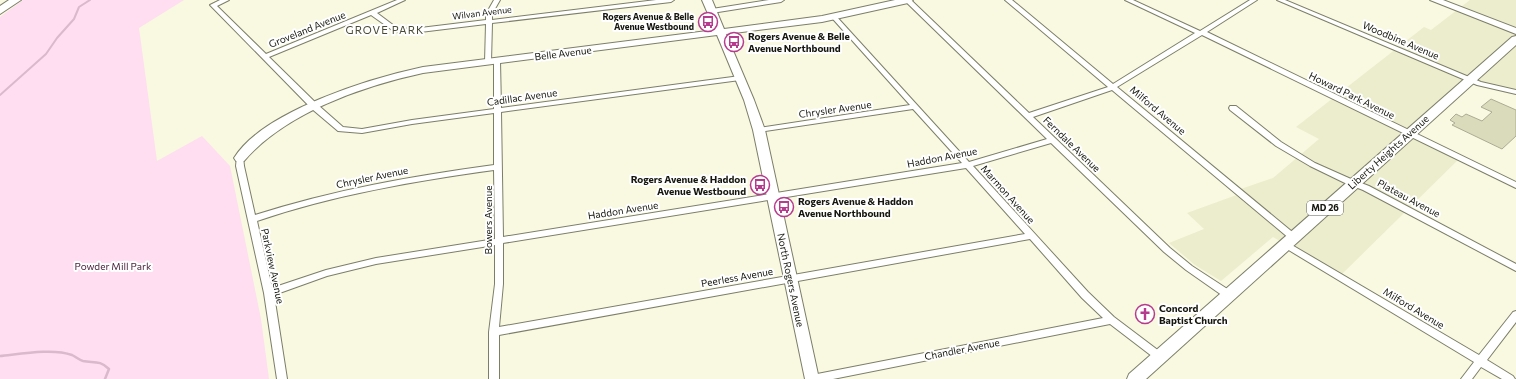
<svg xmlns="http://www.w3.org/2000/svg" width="1516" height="379" viewBox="0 0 1516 379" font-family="Commissioner,sans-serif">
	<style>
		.built { fill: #ecedcd }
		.green { fill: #fedef0 }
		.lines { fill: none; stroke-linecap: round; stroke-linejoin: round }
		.stream-far1 { stroke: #d9b9cb; stroke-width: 2 }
		.stream { stroke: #d9b9cb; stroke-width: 2.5 }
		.building { fill: #dadbba; stroke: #abac95 }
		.street-casing { stroke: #7d7e68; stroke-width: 2 }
		.secondary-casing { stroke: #7d7e68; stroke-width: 2 }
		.primary-casing { stroke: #7d7e68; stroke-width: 2 }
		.street { fill: #fff; fill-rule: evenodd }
		.secondary { fill: #fff; fill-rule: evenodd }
		.primary { fill: #fff; fill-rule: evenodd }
		.labels { text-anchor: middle; stroke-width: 4; stroke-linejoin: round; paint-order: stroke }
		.far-street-label { font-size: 9px; fill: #16160e; stroke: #fff }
		.far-poi-label { font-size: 9px; font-weight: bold; fill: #16160e; stroke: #fff; text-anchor: end }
		.shield { fill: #fff; stroke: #5c5c56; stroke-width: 1 }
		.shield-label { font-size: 9px; font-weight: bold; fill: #16160e }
		.street-label { font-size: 10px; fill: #16160e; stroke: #fff }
		.poi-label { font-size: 10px; font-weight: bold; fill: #16160e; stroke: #fff; text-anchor: start }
		.park-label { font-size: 10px; fill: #4a213b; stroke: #fff }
		.neighbourhood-label { font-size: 11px; letter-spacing: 1px; fill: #494935; stroke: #fff }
	</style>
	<rect width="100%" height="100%" fill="#f8f9e0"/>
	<polygon class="built" points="1470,0 1516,0 1516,92 1468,80 1409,133 1460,158 1339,277 1273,237 1221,281 1195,265 1169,243 1204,229 1187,213 1242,193 1238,190 1273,178 1319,139 1296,127 1424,27 1431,30"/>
	<polygon class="green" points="23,0 184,0 139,28 157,161 202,136 230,166 261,319 269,379 0,379 0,17"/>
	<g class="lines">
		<polyline class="stream-far1" points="0,95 46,54 57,38 74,19 79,7 90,0"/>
		<path class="stream" d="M0,356C20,354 53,348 72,355C76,357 79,360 83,361C94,363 100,360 109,369L105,379"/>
	</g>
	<polygon class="building" points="1491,99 1516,110 1516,136 1502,149 1452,125 1455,123 1450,120 1456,114 1462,117 1466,114 1482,121 1492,112 1481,107"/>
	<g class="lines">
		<g class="street-casing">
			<g id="street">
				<path d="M220,0H229L217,6L266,54L397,0H405L377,13L397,28L412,29L486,20V14L494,0H500L492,14V20L656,0H674L671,2L492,23L491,62L488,64L485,62L486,24L412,33L395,32L371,15L269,57L318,105L343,127L362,129L412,120L494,109V61L497,59L500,61L501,108L740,76L743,78L740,80L501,112L503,237L962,163L913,109L759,132H756L755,130L759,128L910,105L832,18L831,17L834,15L836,16L969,162L1047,139L904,0H911L1029,113L1108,87L1005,0H1012L1113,84L1195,33L1125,0H1133L1200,31L1250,0H1257L1207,32L1516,182V188L1202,35L1117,87L1296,235L1297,237L1296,239H1290L1112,90L1033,117L1170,248L1192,266L1232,292L1234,295L1232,298L1229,299L1226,298L1186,270L1164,252L1051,143L973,166L1088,292L1114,317L1163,354L1165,357L1163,360L1160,361L1157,360L1110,324L833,379H807L809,376L812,375L1103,318L1082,298L1030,239L499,335V379H489V332L495,284V245L376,264L327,276L274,295L287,379H277L264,293L236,166L237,156H243L244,166L255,215C333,190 413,176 494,165V113L412,124L362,133L338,131L312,109L210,5ZM966,168L1025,234L499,327L503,284V243ZM494,170L495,239L376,258L326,270L272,288L257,221C334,195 414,181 494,170Z"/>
				<polygon points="769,0 784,0 781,2 712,13 709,11 712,9"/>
				<polygon points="1277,0 1285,0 1481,82 1516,90 1516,94 1477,85"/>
				<polygon points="1230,106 1236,106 1281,142 1315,163 1351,179 1369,186 1516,264 1516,271 1363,190 1345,183 1310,166 1276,146 1230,110 1229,108"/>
				<polygon points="1285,241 1479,355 1513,312 1516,311 1516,322 1487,360 1513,376 1515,379 1502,379 1481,367 1472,379 1461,379 1474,362 1282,246 1281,244 1282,242"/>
			</g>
		</g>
		<g class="secondary-casing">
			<g id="secondary">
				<path d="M702,0H712L724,29L822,16L895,0H913L908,3L822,22L726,34L754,100L765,130L819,379H805L753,130L744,100L717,35L423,73C363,86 285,113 244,161H236L234,158C263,111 371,78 423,67L715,30Z"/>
				<polygon points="1430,0 1443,0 1516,28 1516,34"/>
			</g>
		</g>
		<g class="primary-casing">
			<g id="primary">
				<polygon points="9,0 21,0 0,14 0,6"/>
				<polygon points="1516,36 1516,45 1146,379 1127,379 1129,374 1512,37"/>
			</g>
		</g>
		<use href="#street" class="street"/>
		<use href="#secondary" class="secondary"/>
		<use href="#primary" class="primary"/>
	</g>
	<defs>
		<g id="bus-ring" transform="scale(1)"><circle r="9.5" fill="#fff" stroke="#b63b8e" stroke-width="1.5"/><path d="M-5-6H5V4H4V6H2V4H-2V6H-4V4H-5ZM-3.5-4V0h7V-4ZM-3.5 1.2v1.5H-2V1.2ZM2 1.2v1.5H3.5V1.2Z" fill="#b63b8e"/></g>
		<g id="church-ring" transform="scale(1)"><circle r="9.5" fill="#fff" stroke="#b63b8e" stroke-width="1.5"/><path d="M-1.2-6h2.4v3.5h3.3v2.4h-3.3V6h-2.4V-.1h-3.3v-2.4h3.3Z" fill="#b63b8e"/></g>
	</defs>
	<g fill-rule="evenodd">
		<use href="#bus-ring" x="708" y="22"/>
		<use href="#bus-ring" x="734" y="42"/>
		<use href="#bus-ring" x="760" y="185"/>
		<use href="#bus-ring" x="784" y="207"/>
		<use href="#church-ring" x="1145" y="314"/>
	</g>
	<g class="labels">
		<g class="far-street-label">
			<text transform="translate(482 13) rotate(-7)" y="3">Wilvan Avenue</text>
		</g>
		<g class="far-poi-label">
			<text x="694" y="20">Rogers Avenue &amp; Belle<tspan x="694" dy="10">Avenue Westbound</tspan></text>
		</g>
		<rect class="shield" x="1307" y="201" width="36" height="14" rx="3"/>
		<g class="shield-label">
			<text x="1325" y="211">MD 26</text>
		</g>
		<g class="street-label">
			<text transform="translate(307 29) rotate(-22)" y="4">Groveland Avenue</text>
			<text transform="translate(1401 40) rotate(23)" y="4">Woodbine Avenue</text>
			<text transform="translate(563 53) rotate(-7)" y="4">Belle Avenue</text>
			<text transform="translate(1352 95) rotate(26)" y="4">Howard Park Avenue</text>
			<text transform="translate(522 97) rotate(-8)" y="4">Cadillac Avenue</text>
			<text transform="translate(835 109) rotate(-8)" y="4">Chrysler Avenue</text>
			<text transform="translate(1158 110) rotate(40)" y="4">Milford Avenue</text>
			<text transform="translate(1072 144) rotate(44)" y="4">Ferndale Avenue</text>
			<text transform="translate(1388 152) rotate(-42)" y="4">Liberty Heights Avenue</text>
			<text transform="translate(942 157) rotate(-11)" y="4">Haddon Avenue</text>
			<text transform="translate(372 177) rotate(-12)" y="4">Chrysler Avenue</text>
			<text transform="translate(1008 194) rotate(48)" y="4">Marmon Avenue</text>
			<text transform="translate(1409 198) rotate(28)" y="4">Plateau Avenue</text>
			<text transform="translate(623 210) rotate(-9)" y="4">Haddon Avenue</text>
			<text transform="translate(488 220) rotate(-90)" y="4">Bowers Avenue</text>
			<text transform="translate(273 266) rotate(78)" y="4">Parkview Avenue</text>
			<text transform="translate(737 277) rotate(-10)" y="4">Peerless Avenue</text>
			<text transform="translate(791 280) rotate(78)" y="4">North Rogers Avenue</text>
			<text transform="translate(1414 308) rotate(31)" y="4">Milford Avenue</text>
			<text transform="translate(962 349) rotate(-11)" y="4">Chandler Avenue</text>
		</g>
		<g class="poi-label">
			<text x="748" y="40">Rogers Avenue &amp; Belle<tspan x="748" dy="12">Avenue Northbound</tspan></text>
			<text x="746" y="183" text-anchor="end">Rogers Avenue &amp; Haddon<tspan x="746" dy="12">Avenue Westbound</tspan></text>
			<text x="798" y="205">Rogers Avenue &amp; Haddon<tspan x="798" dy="12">Avenue Northbound</tspan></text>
			<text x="1159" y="312">Concord<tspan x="1159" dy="12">Baptist Church</tspan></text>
		</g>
		<g class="park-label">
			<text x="113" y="270">Powder Mill Park</text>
		</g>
		<g class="neighbourhood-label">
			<text x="385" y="34">GROVE PARK</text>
		</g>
	</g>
</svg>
